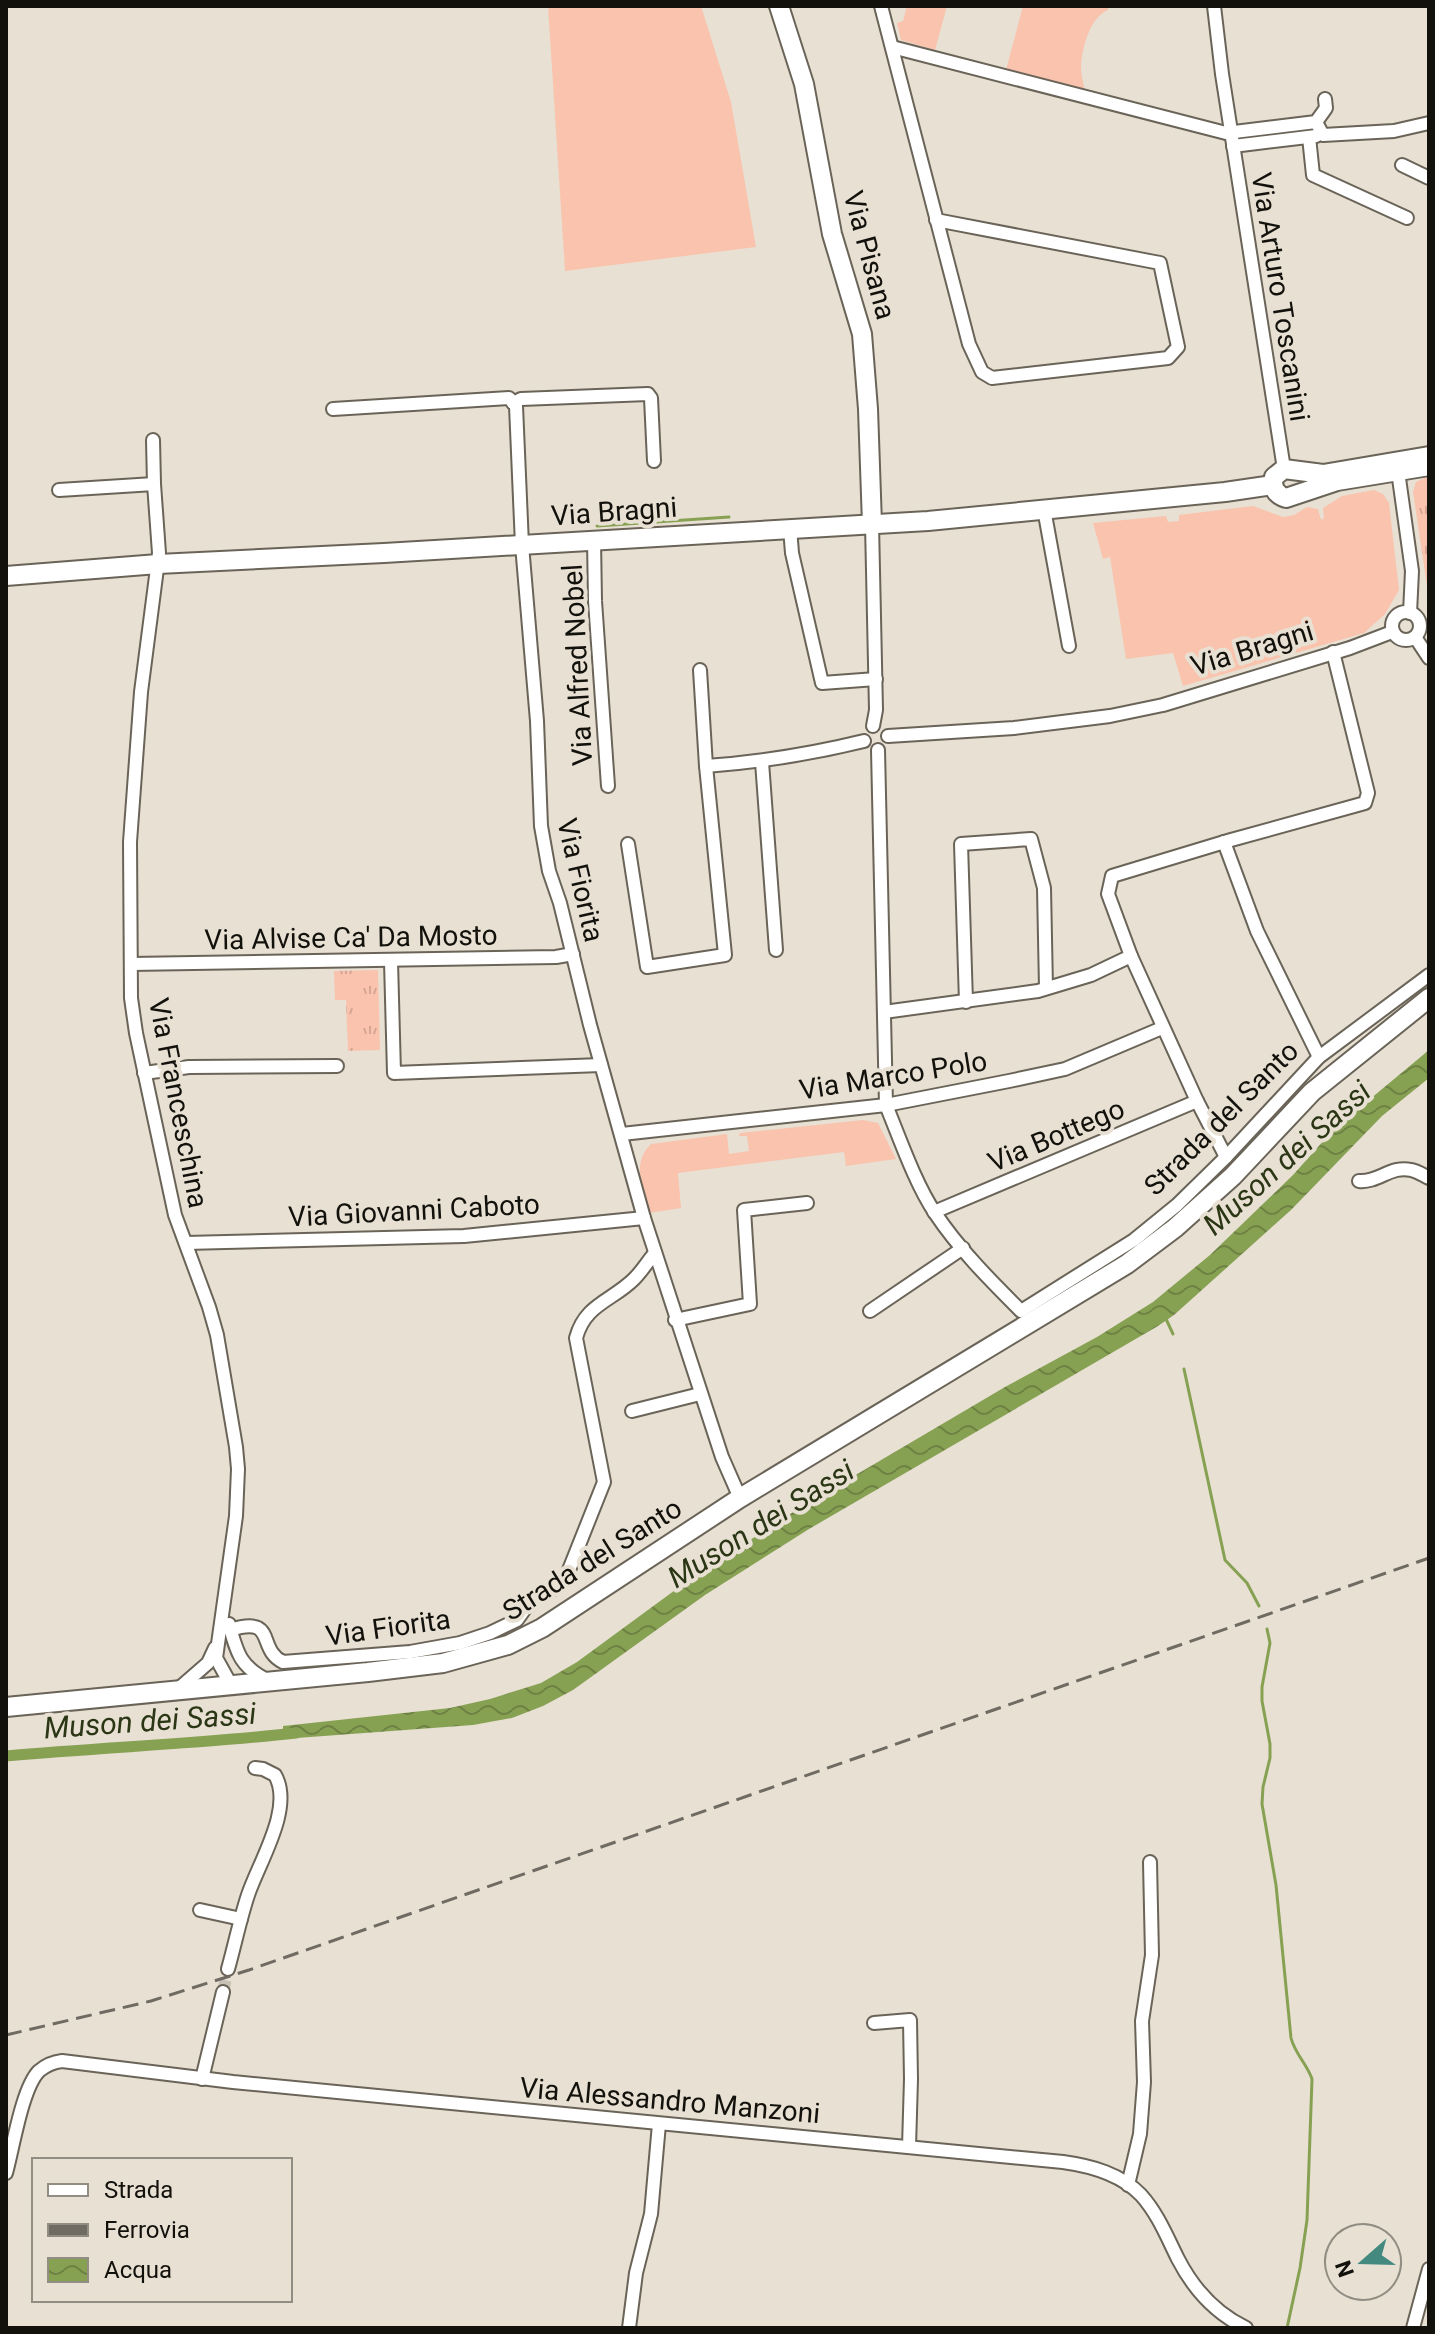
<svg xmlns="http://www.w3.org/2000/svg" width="1435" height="2334" viewBox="0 0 1435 2334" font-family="Roboto,sans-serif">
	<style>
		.park { fill: url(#park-tufts) }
		.pitch { fill: #fac3ad }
		.water { fill: url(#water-waves) }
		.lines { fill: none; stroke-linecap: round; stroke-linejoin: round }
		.stream { stroke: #87a153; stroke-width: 3 }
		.canal { stroke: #87a153; stroke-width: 11 }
		.street-tunnel { stroke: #c7c1b5; stroke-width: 12; stroke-dasharray: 12 6; stroke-linecap: butt }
		.street-casing { stroke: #6a6458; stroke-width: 16 }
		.secondary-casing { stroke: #6a6458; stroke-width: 22 }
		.street { stroke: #fff; stroke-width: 12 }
		.secondary { stroke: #fff; stroke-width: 18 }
		.rail { stroke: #6f6a62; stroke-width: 3; stroke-dasharray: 16 8; stroke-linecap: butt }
		.labels { text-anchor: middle; stroke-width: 8; stroke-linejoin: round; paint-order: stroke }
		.street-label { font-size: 28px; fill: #13110c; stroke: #e7e0d3 }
		.water-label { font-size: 30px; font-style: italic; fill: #2b3615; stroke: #e7e0d3 }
	</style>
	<defs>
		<pattern id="park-tufts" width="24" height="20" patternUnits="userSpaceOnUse" patternTransform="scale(2)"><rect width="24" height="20" fill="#fac3ad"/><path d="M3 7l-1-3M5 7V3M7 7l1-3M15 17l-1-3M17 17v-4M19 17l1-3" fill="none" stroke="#d5a694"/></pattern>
		<pattern id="water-waves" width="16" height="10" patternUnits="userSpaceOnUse" patternTransform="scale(2)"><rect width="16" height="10" fill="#87a153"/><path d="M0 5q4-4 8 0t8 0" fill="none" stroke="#6d8243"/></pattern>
	</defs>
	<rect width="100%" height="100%" fill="#e7e0d3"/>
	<g class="park">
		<polygon points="1429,476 1429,599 1413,492 1416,482"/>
		<polygon points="378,970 380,1050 348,1051 346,1000 335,1000 334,971"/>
	</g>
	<g class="pitch">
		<polygon points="548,6 701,6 731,102 756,247 565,271"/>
		<polygon points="907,6 947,6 935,50 901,40 897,23 903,21"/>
		<path d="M1023,6H1108V10C1090,17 1082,48 1081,66C1081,74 1083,83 1085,91L1006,70Z"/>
		<polygon points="1374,490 1383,494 1389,503 1399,590 1385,614 1364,633 1183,686 1173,653 1126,659 1110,557 1103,559 1093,523 1166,516 1168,522 1179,521 1179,515 1253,506 1283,517 1294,515 1307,507 1318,509 1321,520 1324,518 1323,508 1342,496"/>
		<path d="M863,1120L878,1123L896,1159L846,1166L844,1152L678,1173L681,1208L649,1213C643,1188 631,1163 651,1144L727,1134L729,1154L749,1151L747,1136H739L740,1133Z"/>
	</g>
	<polygon class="water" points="1429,1050 1429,1078 1382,1116 1291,1210 1174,1315 1158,1326 809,1529 705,1595 573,1690 543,1706 512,1718 473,1725 283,1739 283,1726 450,1708 490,1699 541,1683 577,1662 697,1574 798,1509 1005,1387 1097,1337 1153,1302 1210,1255 1293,1175 1334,1129"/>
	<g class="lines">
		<g class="stream">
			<polyline points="597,526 729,517"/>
			<polyline points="1166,1319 1173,1334"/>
			<polyline points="1184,1369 1225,1560 1247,1583 1259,1606"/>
			<path d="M1267,1629L1270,1643L1262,1687V1701L1270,1744V1758L1263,1787L1262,1804L1276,1885L1291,2038C1295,2054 1307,2064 1312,2079L1307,2220L1300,2268L1287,2328"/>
		</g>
		<path class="canal" d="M6,1756C103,1747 200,1744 296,1733"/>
		<polyline class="street-tunnel" points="223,1992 228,1969"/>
		<g class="street-casing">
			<g id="street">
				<polyline points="881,6 969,344 982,372 992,378 1168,358 1178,347 1160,263 936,220"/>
				<polyline points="1214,6 1222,74 1284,469"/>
				<polyline points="892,47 1226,133 1316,122 1326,108 1325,99"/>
				<polyline points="1316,122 1323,135 1394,131 1429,123"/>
				<polyline points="1309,137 1313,175 1407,218"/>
				<polyline points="1233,146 1316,136"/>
				<polyline points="1402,165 1429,178"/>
				<polyline points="513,403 521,399 648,394 651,398 654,461"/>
				<polyline points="333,409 509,398 516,406 522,545 537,721 541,826 549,871 560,903 590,1025 644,1218 722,1457 740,1498"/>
				<polyline points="153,440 154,484"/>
				<polyline points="1397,464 1412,571 1410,613"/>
				<polyline points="59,490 154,484 159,553 141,692 130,842 131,998 136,1033 175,1215 209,1307 217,1335 236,1447 238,1469 236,1516 216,1658 231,1685"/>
				<polyline points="1044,509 1069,646"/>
				<polyline points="872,524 876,710 873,726"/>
				<polyline points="790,528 792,553 822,683 876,679"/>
				<polyline points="594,540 595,601 608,786"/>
				<circle cx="1406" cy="626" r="14"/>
				<polyline points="1415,637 1429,658"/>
				<polyline points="888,736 1014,728 1110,716 1163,705 1350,648 1392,632"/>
				<path d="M878,750L886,1105C900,1139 915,1183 935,1213C959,1249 990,1280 1021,1311L1134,1240L1177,1205L1226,1157L1319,1057L1429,975"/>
				<polyline points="762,762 776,950"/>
				<path d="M706,766C760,762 811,754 864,741"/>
				<polyline points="1224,842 1257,931 1319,1057"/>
				<polyline points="628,844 647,967 725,955 706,766 700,670"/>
				<polyline points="391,961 394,1073 601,1065"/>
				<polyline points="131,964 556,957 573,954"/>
				<polyline points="966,1002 961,844 1031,839 1044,888 1046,988"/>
				<polyline points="884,1012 1038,991 1091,975 1131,956"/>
				<polyline points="144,1073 189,1067 337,1066"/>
				<polyline points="622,1134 886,1105 1009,1081 1065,1069 1162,1028"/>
				<polyline points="1226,1157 1197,1101 1131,956 1108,894 1112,876 1231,840 1365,803 1368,793 1333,652"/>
				<path d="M1359,1181C1378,1183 1391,1165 1411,1170C1417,1171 1423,1175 1429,1178"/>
				<polyline points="934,1212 1197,1101"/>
				<polyline points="186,1243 464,1236 644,1218"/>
				<polyline points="870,1311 963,1248"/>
				<polyline points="675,1320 750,1304 744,1210 807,1203"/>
				<polyline points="632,1411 700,1394"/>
				<path d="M229,1624C237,1653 240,1667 269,1681"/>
				<path d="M230,1630C278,1615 256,1649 283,1662L410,1652L460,1643L490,1633L517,1620L534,1596L552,1590L565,1580L604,1482L576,1338C585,1304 612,1301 634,1279C642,1271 648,1261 655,1253"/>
				<polyline points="177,1690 208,1663 215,1648"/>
				<polyline points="200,1910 241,1919"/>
				<path d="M228,1969C235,1944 240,1919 248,1895C259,1862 294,1808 275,1775L263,1769L255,1768"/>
				<polyline points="874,2023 910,2020 911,2079 909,2147"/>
				<polyline points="202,2079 223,1992"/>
				<path d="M6,2173C13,2148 22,2088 39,2071C46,2065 54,2062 62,2061L233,2082L1063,2162C1092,2166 1121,2174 1141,2195C1158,2214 1167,2237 1178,2259C1194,2290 1215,2313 1246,2328"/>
				<polyline points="1128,2185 1140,2134 1144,2082 1142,2021 1152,1955 1150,1862"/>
				<polyline points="629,2328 636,2273 651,2214 659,2124"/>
				<polyline points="1413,2328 1429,2269"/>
			</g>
		</g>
		<g class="secondary-casing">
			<g id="secondary">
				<polyline points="779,6 804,84 832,234 862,334 868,409 872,524"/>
				<path d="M1429,456L1323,474L1284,469L1274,477C1271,487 1276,495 1286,498L1337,481L1429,466"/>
				<polyline points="6,576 158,564 384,553 928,521 1225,492 1273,485"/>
				<polyline points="6,1707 368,1672 443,1663 508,1645 542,1628 740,1498 1127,1264 1175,1228 1233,1176 1312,1092 1429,998"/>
			</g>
		</g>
		<use href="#street" class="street"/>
		<use href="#secondary" class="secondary"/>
		<polyline class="rail" points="6,2035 151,2001 249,1970 1429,1558"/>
	</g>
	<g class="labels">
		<g class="street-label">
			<text transform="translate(870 255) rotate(75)" y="10">Via Pisana</text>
			<text transform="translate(1281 297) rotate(81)" y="10">Via Arturo Toscanini</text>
			<text transform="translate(614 511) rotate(-4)" y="10">Via Bragni</text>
			<text transform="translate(1252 648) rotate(-17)" y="10">Via Bragni</text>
			<text transform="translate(577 665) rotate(-93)" y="10">Via Alfred Nobel</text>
			<text transform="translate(581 880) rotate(77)" y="10">Via Fiorita</text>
			<text transform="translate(351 937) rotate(-1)" y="10">Via Alvise Ca' Da Mosto</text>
			<text transform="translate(893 1075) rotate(-9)" y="10">Via Marco Polo</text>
			<text transform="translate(179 1103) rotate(79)" y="10">Via Franceschina</text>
			<text transform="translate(1221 1118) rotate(-45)" y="10">Strada del Santo</text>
			<text transform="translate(1056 1135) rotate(-23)" y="10">Via Bottego</text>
			<text transform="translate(414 1210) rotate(-3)" y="10">Via Giovanni Caboto</text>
			<text transform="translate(592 1559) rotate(-32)" y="10">Strada del Santo</text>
			<text transform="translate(388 1627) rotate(-8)" y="10">Via Fiorita</text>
			<text transform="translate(670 2100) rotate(5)" y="10">Via Alessandro Manzoni</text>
		</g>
		<g class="water-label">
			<text transform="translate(1287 1158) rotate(-42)" y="10">Muson dei Sassi</text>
			<text transform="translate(761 1524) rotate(-32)" y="10">Muson dei Sassi</text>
			<text transform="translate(150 1721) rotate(-4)" y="10">Muson dei Sassi</text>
		</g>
	</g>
	<rect width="1435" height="2334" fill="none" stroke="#13110c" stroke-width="16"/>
	<rect x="32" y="2158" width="260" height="144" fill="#e7e0d3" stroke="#928d83" stroke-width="2"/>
	<rect x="48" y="2184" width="40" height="12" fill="#ffffff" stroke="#928d83" stroke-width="2"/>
	<text x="104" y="2198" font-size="24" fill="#13110c">Strada</text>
	<rect x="48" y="2224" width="40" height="12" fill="#6f6a62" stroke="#928d83" stroke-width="2"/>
	<text x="104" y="2238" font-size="24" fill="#13110c">Ferrovia</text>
	<rect x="48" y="2258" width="40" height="24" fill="url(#water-waves)" stroke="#928d83" stroke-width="2"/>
	<text x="104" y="2278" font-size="24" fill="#13110c">Acqua</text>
	<g transform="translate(1363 2262) rotate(250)"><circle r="38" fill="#e7e0d3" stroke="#928d83" stroke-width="2"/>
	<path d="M0-6L14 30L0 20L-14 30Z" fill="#438980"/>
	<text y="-12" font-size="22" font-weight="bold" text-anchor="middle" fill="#13110c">N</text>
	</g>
</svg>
